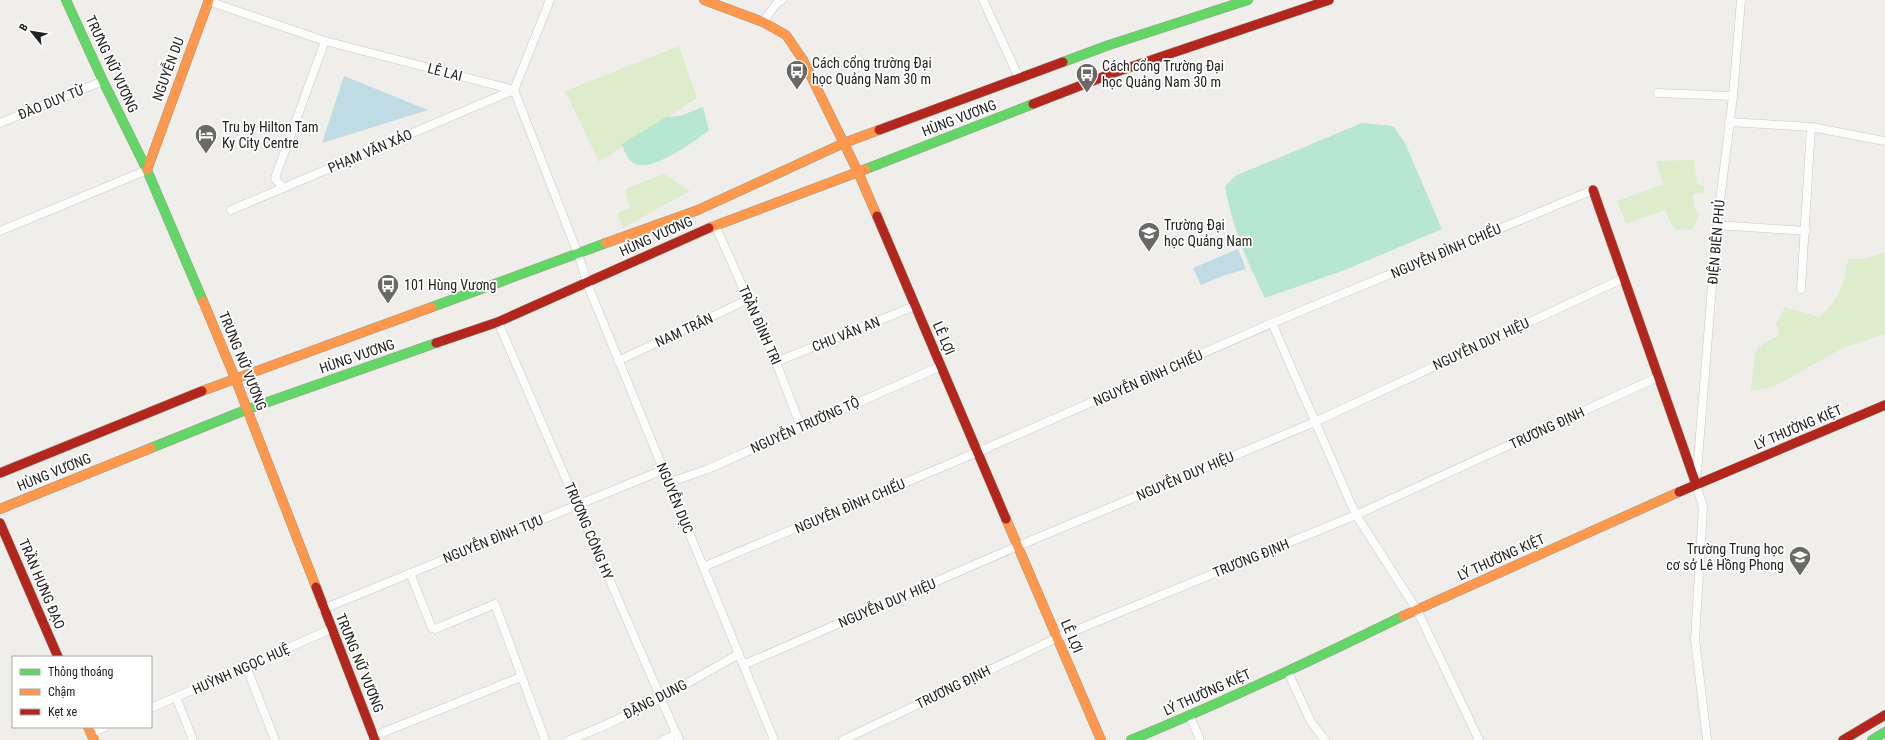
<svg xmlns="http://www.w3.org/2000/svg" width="1885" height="740" viewBox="0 0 1885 740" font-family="'Roboto Condensed',sans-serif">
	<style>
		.grass { fill: #ddeccb }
		.pitch { fill: #b7e6d2 }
		.water { fill: #bfdbe3 }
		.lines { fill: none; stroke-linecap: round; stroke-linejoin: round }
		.street-casing { stroke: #c9c8c7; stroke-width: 9 }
		.fast-casing { stroke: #999a82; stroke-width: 10 }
		.slow-casing { stroke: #999a82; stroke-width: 10 }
		.jam-casing { stroke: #999a82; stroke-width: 10 }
		.street { stroke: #fdfcfc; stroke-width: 8 }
		.fast { stroke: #63d668; stroke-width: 9 }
		.slow { stroke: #ff974d; stroke-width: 9 }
		.jam { stroke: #b3261e; stroke-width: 9 }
		.labels { text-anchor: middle; stroke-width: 3.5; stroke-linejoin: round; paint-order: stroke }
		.poi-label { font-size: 14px; fill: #222; stroke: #fff; text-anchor: start }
		.street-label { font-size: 14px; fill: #222; stroke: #fff }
	</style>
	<rect width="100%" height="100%" fill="#f0eeeb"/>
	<g class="grass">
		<polygon points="679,46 697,98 599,162 565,91"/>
		<polygon points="1694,160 1697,184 1704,186 1704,193 1693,194 1694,206 1699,215 1692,230 1674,229 1665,210 1626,224 1617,201 1664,184 1655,161"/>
		<polygon points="664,174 690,191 623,228 617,213 630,208 625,189"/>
		<path d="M1885,252V334L1845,347L1773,387L1751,391L1755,352L1763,344L1779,335L1776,324L1785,307L1820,317C1841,295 1843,289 1848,259H1863Z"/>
	</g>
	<g class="pitch">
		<path d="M703,107L709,130C695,141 653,172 635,164C628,161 624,151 622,144L666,117L680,116Z"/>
		<path d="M1362,123L1393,126L1405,143L1442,229L1345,270L1265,298C1247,262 1232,227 1225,186L1235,176Z"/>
	</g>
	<g class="water">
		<polygon points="344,76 428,110 322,143"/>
		<polygon points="1238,249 1246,269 1225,275 1201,285 1193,268"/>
	</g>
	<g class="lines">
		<g class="street-casing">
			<g id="street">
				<polyline points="983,0 1019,78"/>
				<polyline points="208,1 325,41 514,90 578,254 589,288 774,740"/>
				<polyline points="763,22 776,4 782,0"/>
				<polyline points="325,41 275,178 283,188 514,90 550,0"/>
				<polyline points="1658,93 1733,96"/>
				<polyline points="1729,122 1811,127 1885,141"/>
				<polyline points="0,123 103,81"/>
				<polyline points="231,210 283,188"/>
				<polyline points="715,225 776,362 801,427"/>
				<polyline points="1717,225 1806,231"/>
				<polyline points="0,231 147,170"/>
				<polyline points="1801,289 1811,127"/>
				<polyline points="498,322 679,740"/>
				<polyline points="1272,323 1356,515 1417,610 1479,740"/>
				<polyline points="618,361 749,299"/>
				<polyline points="776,362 915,306"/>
				<polyline points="668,483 708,469 941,366"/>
				<polyline points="703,567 978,452 1272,323 1593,190"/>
				<polyline points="410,573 432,628 435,629 495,604 545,740"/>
				<polyline points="323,609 663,470"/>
				<polyline points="743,665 1018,546 1315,422 1624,278"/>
				<polyline points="246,666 275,740"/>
				<polyline points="1288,672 1311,722 1325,740"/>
				<polyline points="176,697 193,740"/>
				<polyline points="151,708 331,629"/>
				<polyline points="1190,716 1200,740"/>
				<polyline points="91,733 105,727"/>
				<polyline points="374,736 521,677"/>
				<path d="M569,740C628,718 684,685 739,654"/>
				<polyline points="663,740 677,734"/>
				<polyline points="843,740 1057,638 1356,515 1658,377"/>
				<polyline points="1707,740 1695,639 1703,507 1696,484 1717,225 1733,96 1741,0"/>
			</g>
		</g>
		<g class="fast-casing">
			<g id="fast">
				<polyline points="66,0 103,81 147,170 203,301"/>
				<polyline points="1063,62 1109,45 1248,0"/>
				<polyline points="866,169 1033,104"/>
				<polyline points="432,307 606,243"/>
				<polyline points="151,448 248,409 436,343"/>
				<path d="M1131,740C1224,702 1313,660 1403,616"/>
				<polyline points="1872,740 1885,732"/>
			</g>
		</g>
		<g class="slow-casing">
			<g id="slow">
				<polyline points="704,0 763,22 786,35 803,60 858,172 877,216"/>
				<polyline points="147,170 209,0"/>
				<polyline points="709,228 866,169"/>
				<polyline points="606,243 698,210 844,143 879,130"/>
				<polyline points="203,301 235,378 316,587"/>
				<polyline points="202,391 432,307"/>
				<polyline points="0,509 151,448"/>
				<polyline points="1006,519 1101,740"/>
				<polyline points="1403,616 1679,492"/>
				<polyline points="88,727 94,740"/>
			</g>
		</g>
		<g class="jam-casing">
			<g id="jam">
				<polyline points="1033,104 1113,73 1329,0"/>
				<polyline points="879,130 1063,62"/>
				<polyline points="1593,190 1696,484"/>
				<polyline points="877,216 1006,519"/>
				<polyline points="436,343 498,322 709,228"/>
				<polyline points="0,473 202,391"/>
				<polyline points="1679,492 1885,405"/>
				<polyline points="0,523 58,657"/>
				<polyline points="316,587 375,740"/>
				<polyline points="1843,740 1885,715"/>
			</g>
		</g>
		<use href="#street" class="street"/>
		<use href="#fast" class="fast"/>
		<use href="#slow" class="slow"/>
		<use href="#jam" class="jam"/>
	</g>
	<defs>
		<g id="bus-pin" transform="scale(1.15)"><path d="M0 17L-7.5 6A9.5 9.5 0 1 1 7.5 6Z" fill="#6a6968" stroke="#fff"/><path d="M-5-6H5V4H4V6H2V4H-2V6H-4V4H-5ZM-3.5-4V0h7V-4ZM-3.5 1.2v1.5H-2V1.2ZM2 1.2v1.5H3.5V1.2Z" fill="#fff"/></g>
		<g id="hotel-pin" transform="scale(1.15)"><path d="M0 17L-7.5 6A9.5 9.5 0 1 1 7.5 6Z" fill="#6a6968" stroke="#fff"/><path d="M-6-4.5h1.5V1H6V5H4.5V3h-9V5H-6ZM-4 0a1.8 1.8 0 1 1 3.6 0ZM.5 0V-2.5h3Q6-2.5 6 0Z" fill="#fff"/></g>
		<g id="university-pin" transform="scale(1.15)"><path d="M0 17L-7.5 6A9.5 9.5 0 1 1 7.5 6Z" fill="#6a6968" stroke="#fff"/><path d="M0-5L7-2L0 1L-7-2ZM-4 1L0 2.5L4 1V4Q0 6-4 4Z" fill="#fff"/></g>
		<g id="school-pin" transform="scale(1.15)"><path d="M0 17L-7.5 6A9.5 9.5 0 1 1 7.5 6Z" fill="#6a6968" stroke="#fff"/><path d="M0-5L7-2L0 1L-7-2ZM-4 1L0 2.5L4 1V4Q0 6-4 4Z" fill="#fff"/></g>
	</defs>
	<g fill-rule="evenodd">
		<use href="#bus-pin" x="797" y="71"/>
		<use href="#bus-pin" x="1087" y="74"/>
		<use href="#hotel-pin" x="206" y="135"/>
		<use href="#university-pin" x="1149" y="233"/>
		<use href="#bus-pin" x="388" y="285"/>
		<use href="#school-pin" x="1800" y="557"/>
	</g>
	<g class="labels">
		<g class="poi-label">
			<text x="812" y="68">Cách cổng trường Đại<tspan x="812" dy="16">học Quảng Nam 30 m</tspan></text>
			<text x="1102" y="71">Cách cổng Trường Đại<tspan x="1102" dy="16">học Quảng Nam 30 m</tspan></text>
			<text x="222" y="132">Tru by Hilton Tam<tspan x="222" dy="16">Ky City Centre</tspan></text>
			<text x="1164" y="230">Trường Đại<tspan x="1164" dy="16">học Quảng Nam</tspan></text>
			<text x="404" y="290">101 Hùng Vương</text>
			<text x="1784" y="554" text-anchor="end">Trường Trung học<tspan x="1784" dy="16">cơ sở Lê Hồng Phong</tspan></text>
		</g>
		<g class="street-label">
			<text transform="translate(112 64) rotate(65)" y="5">TRƯNG NỮ VƯƠNG</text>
			<text transform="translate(168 69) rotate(-70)" y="5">NGUYỄN DU</text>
			<text transform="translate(445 72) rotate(14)" y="5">LÊ LAI</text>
			<text transform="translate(51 102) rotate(-22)" y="5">ĐÀO DUY TỪ</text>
			<text transform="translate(959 118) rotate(-21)" y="5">HÙNG VƯƠNG</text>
			<text transform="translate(370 151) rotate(-23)" y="5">PHẠM VĂN XẢO</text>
			<text transform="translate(656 236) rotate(-24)" y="5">HÙNG VƯƠNG</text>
			<text transform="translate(1716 242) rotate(-85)" y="5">ĐIỆN BIÊN PHỦ</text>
			<text transform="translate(1446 251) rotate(-23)" y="5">NGUYỄN ĐÌNH CHIỂU</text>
			<text transform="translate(760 325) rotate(66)" y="5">TRẦN ĐÌNH TRI</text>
			<text transform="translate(684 330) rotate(-25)" y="5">NAM TRÂN</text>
			<text transform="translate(846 334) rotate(-22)" y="5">CHU VĂN AN</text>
			<text transform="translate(944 338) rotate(67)" y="5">LÊ LỢI</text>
			<text transform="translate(1481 344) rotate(-25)" y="5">NGUYỄN DUY HIỆU</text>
			<text transform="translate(357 356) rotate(-19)" y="5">HÙNG VƯƠNG</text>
			<text transform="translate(243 361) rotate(68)" y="5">TRƯNG NỮ VƯƠNG</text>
			<text transform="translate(1148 378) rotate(-24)" y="5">NGUYỄN ĐÌNH CHIỂU</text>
			<text transform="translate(805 425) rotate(-24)" y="5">NGUYỄN TRƯỜNG TỘ</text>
			<text transform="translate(1798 427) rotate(-23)" y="5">LÝ THƯỜNG KIỆT</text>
			<text transform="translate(1547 428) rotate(-25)" y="5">TRƯƠNG ĐỊNH</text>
			<text transform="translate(54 472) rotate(-22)" y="5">HÙNG VƯƠNG</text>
			<text transform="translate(1185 476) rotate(-23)" y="5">NGUYỄN DUY HIỆU</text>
			<text transform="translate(675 498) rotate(68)" y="5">NGUYỄN DỤC</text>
			<text transform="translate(850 506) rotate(-23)" y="5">NGUYỄN ĐÌNH CHIỂU</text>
			<text transform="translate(589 531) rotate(67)" y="5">TRƯƠNG CÔNG HY</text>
			<text transform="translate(493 539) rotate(-22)" y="5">NGUYỄN ĐÌNH TỰU</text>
			<text transform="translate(1501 557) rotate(-24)" y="5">LÝ THƯỜNG KIỆT</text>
			<text transform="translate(1251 558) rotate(-22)" y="5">TRƯƠNG ĐỊNH</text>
			<text transform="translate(42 584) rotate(67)" y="5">TRẦN HƯNG ĐẠO</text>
			<text transform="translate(887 603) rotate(-23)" y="5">NGUYỄN DUY HIỆU</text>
			<text transform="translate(1072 636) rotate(67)" y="5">LÊ LỢI</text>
			<text transform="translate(360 663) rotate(68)" y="5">TRƯNG NỮ VƯƠNG</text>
			<text transform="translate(241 669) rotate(-24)" y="5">HUỲNH NGỌC HUỆ</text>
			<text transform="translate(953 687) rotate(-26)" y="5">TRƯƠNG ĐỊNH</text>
			<text transform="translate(1207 692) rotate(-24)" y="5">LÝ THƯỜNG KIỆT</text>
			<text transform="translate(655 699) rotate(-27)" y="5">ĐẶNG DUNG</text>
		</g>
	</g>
	<rect x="12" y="656" width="140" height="72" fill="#ffffff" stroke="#a7a7a7"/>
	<rect x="20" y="669" width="20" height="6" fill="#63d668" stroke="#a7a7a7"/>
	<text x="48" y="676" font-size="12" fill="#222222">Thông thoáng</text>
	<rect x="20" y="689" width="20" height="6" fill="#ff974d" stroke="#a7a7a7"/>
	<text x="48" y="696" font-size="12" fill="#222222">Chậm</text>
	<rect x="20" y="709" width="20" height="6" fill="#b3261e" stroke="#a7a7a7"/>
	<text x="48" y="716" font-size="12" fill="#222222">Kẹt xe</text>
	<g transform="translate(32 32) rotate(300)" stroke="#ffffff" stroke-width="3" paint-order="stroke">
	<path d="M0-3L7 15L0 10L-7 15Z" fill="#222222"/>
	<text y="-6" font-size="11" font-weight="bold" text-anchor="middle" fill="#222222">B</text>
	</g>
</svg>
